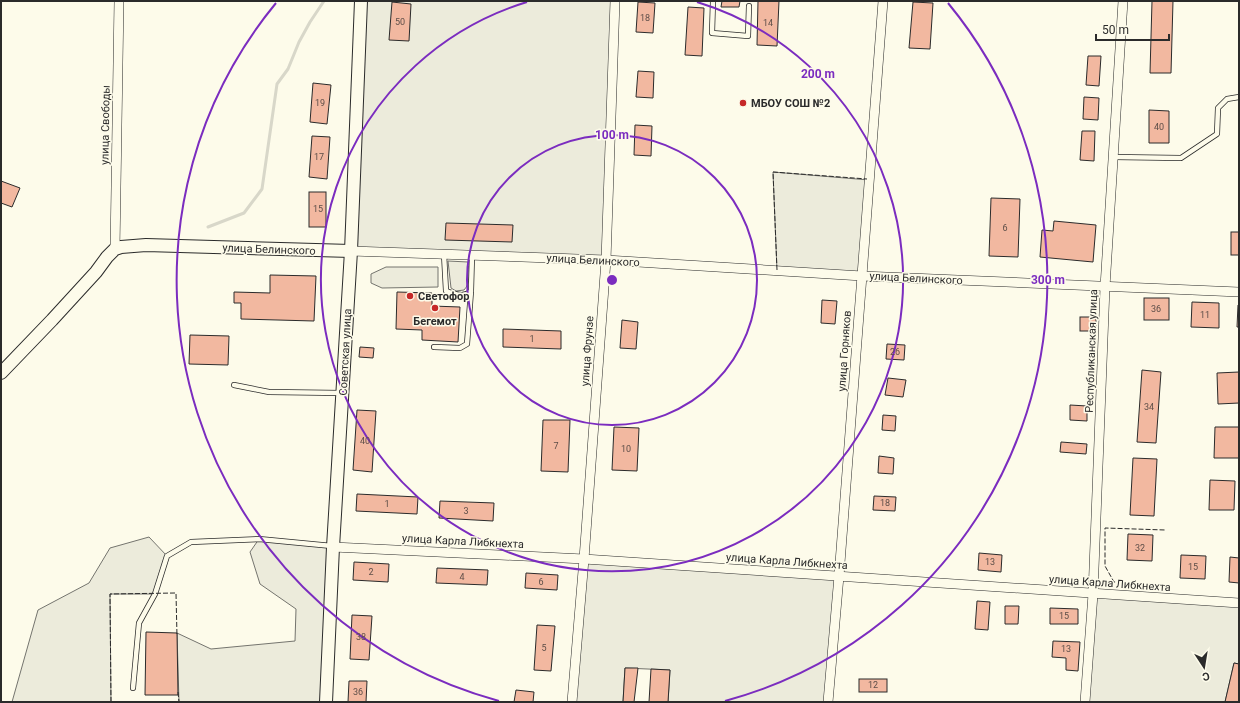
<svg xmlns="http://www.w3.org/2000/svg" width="1240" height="703" viewBox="0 0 1240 703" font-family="Roboto,sans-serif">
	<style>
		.green { fill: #ecebdb; stroke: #74746e }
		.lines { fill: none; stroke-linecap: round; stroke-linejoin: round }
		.stream { stroke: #d8d7c9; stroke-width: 3 }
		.building { fill: #f2b8a0; stroke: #2b2b2b }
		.lane-casing { stroke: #2b2b2b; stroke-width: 6 }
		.street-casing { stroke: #2b2b2b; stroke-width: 10 }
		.secondary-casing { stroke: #2b2b2b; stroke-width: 14 }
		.lane { stroke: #fdfbea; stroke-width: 4.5 }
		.street { stroke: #fdfbea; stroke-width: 9 }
		.secondary { stroke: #fdfbea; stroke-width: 12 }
		.fence { stroke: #2b2b2b; stroke-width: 1; stroke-dasharray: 5 2; stroke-linecap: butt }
		.ring { fill: none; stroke: #7b2cbf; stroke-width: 2 }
		.poi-dot { fill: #c62828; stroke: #fdfbea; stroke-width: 1.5 }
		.labels { text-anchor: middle; stroke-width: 3; stroke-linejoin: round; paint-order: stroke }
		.number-label { font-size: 9px; fill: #5d4e48 }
		.poi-label { font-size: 11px; font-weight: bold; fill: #2b2b2b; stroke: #fdfbea; text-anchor: start }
		.street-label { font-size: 11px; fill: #2b2b2b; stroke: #fdfbea }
		.centre { fill: #7b2cbf; stroke: #fdfbea; stroke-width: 2 }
		.ring-label { font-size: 12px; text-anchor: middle; font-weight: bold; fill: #7b2cbf; stroke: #fdfbea; stroke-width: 3; stroke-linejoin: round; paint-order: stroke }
	</style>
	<rect width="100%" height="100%" fill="#fdfbea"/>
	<g class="green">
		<polygon points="361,1 615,1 606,260 351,251"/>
		<polygon points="773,172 869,180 862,276 777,271"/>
		<path d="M448,261L468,262C469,271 471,283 464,290L456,291L451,288Z"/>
		<polygon points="386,267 438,267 438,287 382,288 371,283 371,274"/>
		<polygon points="149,537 167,556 155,594 110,594 111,702 12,702 38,610 89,583 110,548"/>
		<polygon points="259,539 333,547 326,702 179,702 177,633 211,649 295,641 296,609 260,584 250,552"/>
		<polygon points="584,559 839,576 828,702 668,702 670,670 625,668 623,702 572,702"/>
		<polygon points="1093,594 1239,603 1239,664 1234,663 1225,702 1085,702"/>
	</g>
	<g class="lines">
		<polyline class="stream" points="208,227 244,213 262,189 277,84 288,69 299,42 310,22 324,1"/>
	</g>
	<g class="building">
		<polygon points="722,1 740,1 739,7 721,7"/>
		<polygon points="758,1 779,1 777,46 757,45"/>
		<polygon points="1152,1 1173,1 1171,73 1150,73"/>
		<polygon points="392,2 411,4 409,41 389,40"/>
		<polygon points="638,2 655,3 653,33 636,32"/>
		<polygon points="913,2 933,3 930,49 909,48"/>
		<polygon points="688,7 704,8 702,56 685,55"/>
		<polygon points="1088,56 1101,56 1099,86 1086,85"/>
		<polygon points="638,71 654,72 653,98 636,97"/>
		<polygon points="313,83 331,85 327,124 310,122"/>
		<polygon points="1084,97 1099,98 1098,120 1083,119"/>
		<polygon points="1149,110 1169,111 1169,143 1149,143"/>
		<polygon points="635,125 652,126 651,156 634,155"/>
		<polygon points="1082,131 1095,131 1094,161 1080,160"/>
		<polygon points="312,136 330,137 327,179 309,177"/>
		<polygon points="1,181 20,188 12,207 1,203"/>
		<rect x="309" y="192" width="17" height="35"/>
		<polygon points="991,198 1020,199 1018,257 989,256"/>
		<polygon points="1054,221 1096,225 1093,262 1040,257 1042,230 1053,231"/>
		<polygon points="446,223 513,225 512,242 445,240"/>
		<rect x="1231" y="232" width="8" height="23"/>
		<polygon points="270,275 316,276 314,321 241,319 241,303 234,303 234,292 270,293"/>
		<polygon points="397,292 432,293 432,306 460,307 458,342 422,340 422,330 396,329"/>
		<rect x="1144" y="298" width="25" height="22"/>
		<polygon points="822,300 837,301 835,324 821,323"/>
		<polygon points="1192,302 1219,303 1219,328 1191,327"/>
		<polygon points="1238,305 1239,305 1239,327 1237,327"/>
		<rect x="1080" y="317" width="16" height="14"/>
		<polygon points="622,320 638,322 636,349 620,348"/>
		<polygon points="503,329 561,331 561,349 503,347"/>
		<polygon points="190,335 229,336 228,365 189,364"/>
		<polygon points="887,344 905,345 904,360 886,359"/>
		<polygon points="360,347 374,348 373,358 359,357"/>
		<polygon points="1142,370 1161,372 1156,443 1137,442"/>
		<polygon points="1239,372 1239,403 1218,404 1217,373"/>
		<polygon points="888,378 906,380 903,397 885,395"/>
		<polygon points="1070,405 1087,406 1087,421 1070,420"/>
		<polygon points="357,410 376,411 372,472 353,470"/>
		<polygon points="883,415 896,416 895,431 882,430"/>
		<polygon points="543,420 570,420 568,472 541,471"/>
		<polygon points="614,427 639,428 637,471 612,470"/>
		<polygon points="1215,427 1239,427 1239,458 1214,458"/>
		<polygon points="1061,442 1087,444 1086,454 1060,452"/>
		<polygon points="879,456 894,458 893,474 878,473"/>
		<polygon points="1133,458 1157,459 1154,516 1130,515"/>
		<polygon points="1210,480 1235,481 1234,510 1209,510"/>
		<polygon points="357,494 418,497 417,514 356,511"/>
		<polygon points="874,496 896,497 895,511 873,510"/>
		<polygon points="440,501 494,503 493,521 439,518"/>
		<polygon points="1128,534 1153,535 1152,561 1127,560"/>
		<polygon points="979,553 1002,555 1001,572 978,570"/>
		<polygon points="1181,555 1206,556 1205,579 1180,578"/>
		<polygon points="1230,557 1239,558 1239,583 1229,582"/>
		<polygon points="354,562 389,564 388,582 353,580"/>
		<polygon points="437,568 488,570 487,585 436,583"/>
		<polygon points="526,573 558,575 557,590 525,588"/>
		<polygon points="977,601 990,602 988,630 975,629"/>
		<polygon points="1005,606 1019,606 1018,624 1005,624"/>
		<polygon points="1050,608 1078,609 1078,624 1050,624"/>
		<polygon points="352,615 372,616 369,660 350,659"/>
		<polygon points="537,625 555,626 551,671 534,670"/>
		<polygon points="146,632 177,633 178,695 145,695"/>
		<polygon points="1053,641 1080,642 1078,671 1066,670 1066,658 1052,657"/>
		<polygon points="1234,663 1239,664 1239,702 1225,702"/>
		<polygon points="625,668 638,668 634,702 623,702"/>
		<polygon points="651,669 670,670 668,702 649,702"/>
		<rect x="859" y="679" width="28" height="13"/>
		<polygon points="349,681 367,681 366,702 348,702"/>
		<polygon points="516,690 534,692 533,702 514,702"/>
	</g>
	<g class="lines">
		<g class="lane-casing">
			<g id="lane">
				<polyline points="713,1 712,33 748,36 749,6"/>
				<polyline points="1113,157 1181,158 1217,134 1218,108 1227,99 1239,97"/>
				<path d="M444,254L446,291C455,294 464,298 471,291L472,255"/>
				<polyline points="434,347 460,348 467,344 471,291"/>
				<polyline points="234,385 269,392 342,393"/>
				<polyline points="133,688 139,623 155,594 167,556 191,542 259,539 332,546"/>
			</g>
		</g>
		<g class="street-casing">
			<g id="street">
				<polyline points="115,249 119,1"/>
				<polyline points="351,251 606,260 862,276 1239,292"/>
				<polyline points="333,547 584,559 1239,603"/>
				<polyline points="572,702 584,559 606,260 615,1"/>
				<polyline points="828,702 839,576 883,1"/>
				<polyline points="1085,702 1093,594 1105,287 1123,1"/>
			</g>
		</g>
		<g class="secondary-casing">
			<g id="secondary">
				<polyline points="1,373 52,320 96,272 107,257 115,249 121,247 146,245 351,251"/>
				<polyline points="326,702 333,547 351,251 361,1"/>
			</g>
		</g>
		<use href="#lane" class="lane"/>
		<use href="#street" class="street"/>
		<use href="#secondary" class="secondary"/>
		<g class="fence">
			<polyline points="777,270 773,172 867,179"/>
			<polyline points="1164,585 1114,582 1105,566 1105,528 1165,530"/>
			<polyline points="178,692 179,702"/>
			<polyline points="111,702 110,594 176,593 177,636"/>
		</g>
	</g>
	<g class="ring">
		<circle cx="612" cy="280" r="145"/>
		<path d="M697 2A291 291 0 1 1 527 2"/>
		<path d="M499 701A436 436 0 0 1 276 3M948 3A436 436 0 0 1 725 701"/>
	</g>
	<g class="poi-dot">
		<circle cx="743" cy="103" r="4"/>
		<circle cx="410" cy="296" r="4"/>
		<circle cx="435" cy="308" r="4"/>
	</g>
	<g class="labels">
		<g class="number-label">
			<text x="645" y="21">18</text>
			<text x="400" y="25">50</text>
			<text x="768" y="26">14</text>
			<text x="320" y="106">19</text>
			<text x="1159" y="130">40</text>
			<text x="319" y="160">17</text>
			<text x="318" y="212">15</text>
			<text x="1005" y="231">6</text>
			<text x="1156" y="312">36</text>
			<text x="1205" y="318">11</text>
			<text x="532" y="342">1</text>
			<text x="895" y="355">26</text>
			<text x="1149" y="410">34</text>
			<text x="365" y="444">40</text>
			<text x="556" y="449">7</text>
			<text x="626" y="452">10</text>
			<text x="885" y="506">18</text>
			<text x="387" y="507">1</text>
			<text x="466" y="514">3</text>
			<text x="1140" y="551">32</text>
			<text x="990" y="565">13</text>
			<text x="1193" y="570">15</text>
			<text x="371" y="575">2</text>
			<text x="462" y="580">4</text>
			<text x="541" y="585">6</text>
			<text x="1064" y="619">15</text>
			<text x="361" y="640">38</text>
			<text x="544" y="651">5</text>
			<text x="1066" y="652">13</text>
			<text x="873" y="688">12</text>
			<text x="358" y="695">36</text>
		</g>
		<g class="poi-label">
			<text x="751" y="107">МБОУ СОШ №2</text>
			<text x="418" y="300">Светофор</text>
			<text x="435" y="325" text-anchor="middle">Бегемот</text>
		</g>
		<g class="street-label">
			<text transform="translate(105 125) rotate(-89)" y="4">улица Свободы</text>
			<text transform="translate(269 249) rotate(2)" y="4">улица Белинского</text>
			<text transform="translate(593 260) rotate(3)" y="4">улица Белинского</text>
			<text transform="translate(916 278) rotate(3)" y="4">улица Белинского</text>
			<text transform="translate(587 351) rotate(-86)" y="4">улица Фрунзе</text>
			<text transform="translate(844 351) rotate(-86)" y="4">улица Горняков</text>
			<text transform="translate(1091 351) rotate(-88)" y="4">Республиканская улица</text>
			<text transform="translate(345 352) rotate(-87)" y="4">Советская улица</text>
			<text transform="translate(463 541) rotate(3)" y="4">улица Карла Либкнехта</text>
			<text transform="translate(787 561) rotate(4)" y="4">улица Карла Либкнехта</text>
			<text transform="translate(1110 583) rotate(4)" y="4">улица Карла Либкнехта</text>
		</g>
	</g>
	<circle cx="612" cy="280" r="6" class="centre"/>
	<g class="ring-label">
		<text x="818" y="78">200 m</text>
		<text x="612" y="139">100 m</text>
		<text x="1048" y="284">300 m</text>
	</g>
	<rect width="1240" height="703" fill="none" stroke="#2b2b2b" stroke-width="4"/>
	<g transform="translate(1204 667) rotate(168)" stroke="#fdfbea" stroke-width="3" paint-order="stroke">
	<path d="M0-3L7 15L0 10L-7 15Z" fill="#2b2b2b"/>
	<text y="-6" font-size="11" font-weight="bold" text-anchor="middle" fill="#2b2b2b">С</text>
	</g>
	<path d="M1096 34v6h73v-6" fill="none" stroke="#2b2b2b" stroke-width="2"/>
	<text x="1102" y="34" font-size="12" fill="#2b2b2b" stroke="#fdfbea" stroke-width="3" paint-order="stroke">50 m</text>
</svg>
